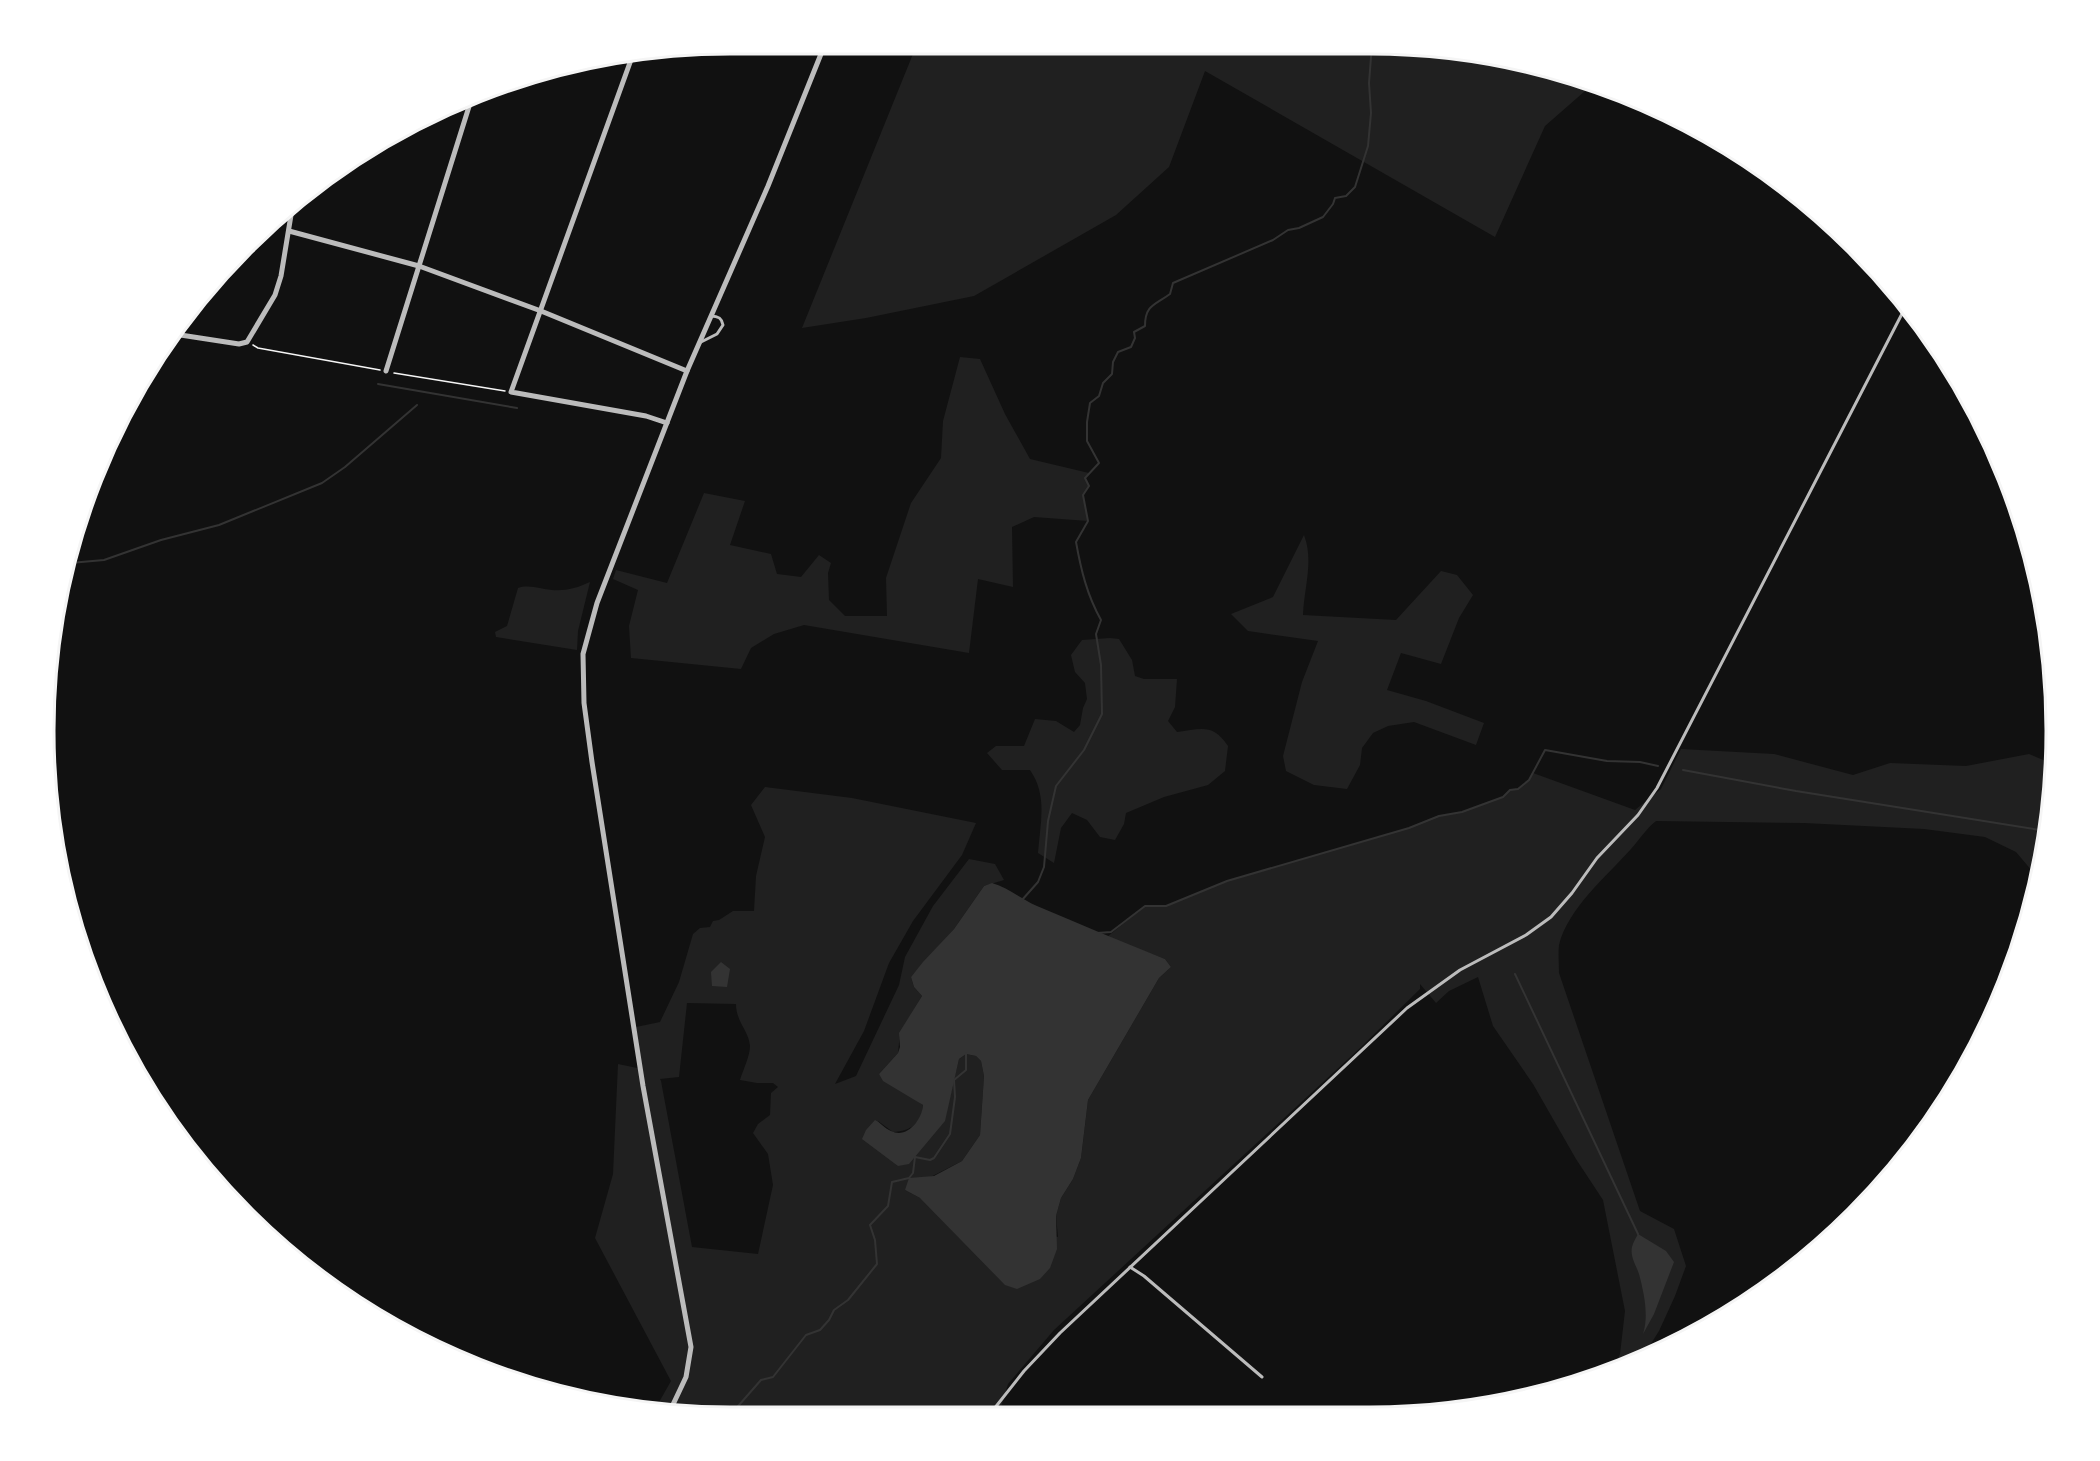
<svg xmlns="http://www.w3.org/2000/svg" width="2100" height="1461" viewBox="0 0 2100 1461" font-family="Ubuntu,sans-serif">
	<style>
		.green { fill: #202020; fill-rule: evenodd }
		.water { fill: #333 }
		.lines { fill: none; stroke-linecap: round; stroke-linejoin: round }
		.stream { stroke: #333; stroke-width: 2 }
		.path { stroke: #f5f5f5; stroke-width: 1.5 }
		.service { stroke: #bcbcbc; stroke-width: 3 }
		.minor { stroke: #bcbcbc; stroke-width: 5 }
		.rim { fill: none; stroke: #f5f5f5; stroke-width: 3 }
	</style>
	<rect width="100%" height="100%" fill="#111"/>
	<g class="green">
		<polygon points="917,44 1370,44 1504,57 1593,84 1545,126 1495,237 1205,71 1169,167 1116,215 974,296 866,318 802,328"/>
		<polygon points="960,357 980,359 1005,414 1030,459 1089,473 1085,478 1089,486 1083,495 1088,521 1034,517 1012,527 1013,587 978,579 969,653 804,625 774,634 751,648 741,669 631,658 629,626 638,590 613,579 616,570 667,583 704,493 745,501 730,545 771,554 777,574 801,577 819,555 831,563 828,573 829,600 845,616 887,616 886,578 911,503 941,458 943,421"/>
		<path d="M1304,535C1314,561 1304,588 1303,615L1396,620L1441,571L1457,575L1473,595L1459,618L1441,664L1401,653L1387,690L1426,701L1484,723L1476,745L1414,722L1388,726L1373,733L1362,748L1360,765L1347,789L1314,785L1286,771L1283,756L1302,682L1318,641L1248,631L1231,614L1273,597Z"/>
		<path d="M590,582L578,631L577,650L496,637L495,632L507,626L518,588C529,584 541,589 552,590C566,591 577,588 590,582Z"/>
		<path d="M1110,638L1119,639L1132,660L1135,676L1144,679H1177L1175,707L1168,721L1177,732C1201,729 1213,723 1228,746L1225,771L1208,785L1164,797L1126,813L1124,824L1115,840L1100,837L1087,820L1072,813L1061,828L1054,863L1038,853C1040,824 1048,796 1030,770H1002L987,753L996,746H1024L1035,719L1056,721L1074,732L1080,725L1083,708L1087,699L1085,683L1075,672L1071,655L1082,640Z"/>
		<path d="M1681,749L1774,754L1853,775L1890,763L1966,766L2029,754L2055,765V775L2038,878L2016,852L1985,837L1924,829L1804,823L1656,821C1646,829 1640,839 1631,849C1607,876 1568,908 1559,945C1558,954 1559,964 1559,973L1640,1211L1674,1229L1686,1266L1675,1296L1659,1331L1640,1361L1611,1373L1620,1354L1625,1311L1603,1200L1576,1159L1533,1084L1493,1026L1478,977L1449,991L1436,1003L1420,984V989L1360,1048L1054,1330L1008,1384L999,1414L686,1416L654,1411L671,1381L595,1238L613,1174L618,1064L642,1069L636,1027L660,1022L679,982L693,934L700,928L710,927L713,921L719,920L733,911H754L756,876L765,837L751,805L765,787L852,798L976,823L962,855L913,921L889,963L864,1031L835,1084L856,1076L899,985L905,957L933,906L969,859L995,864L1004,880L984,886L954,929L911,977L914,987L922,996L900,1033L898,1053L879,1074L923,1105C922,1123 911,1131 893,1132L878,1121L898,1166L944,1121L959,1059L966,1054L976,1056L981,1061L984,1076L980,1135L962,1161L905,1190L920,1198L1058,1237L1056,1216L1061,1198L1073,1179L1081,1158L1088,1100L1159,978L1171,967L1165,959L1107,937L1145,906H1166L1228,881L1409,828L1439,816L1462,812L1503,797L1510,790L1518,789L1529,780L1533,773L1635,810L1661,789ZM687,1003L736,1004C736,1022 749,1031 750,1046C750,1056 743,1070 740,1080L757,1083H773L778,1087L771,1093L770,1115L758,1124L753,1133L768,1154L773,1185L758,1254L692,1247L661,1081L660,1079L679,1077Z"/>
	</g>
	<g class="water">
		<path d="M992,883C1009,888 1021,899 1037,906C1080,924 1122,942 1165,959L1171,967L1159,978L1088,1100L1081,1158L1073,1179L1061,1198L1056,1216L1057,1249L1050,1268L1040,1279L1017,1289L1005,1285L920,1198L905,1190L909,1178L934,1176L962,1161L980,1135L984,1076L981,1061L976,1056L966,1054L959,1059L945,1121L909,1164L898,1166L862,1139L866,1130L875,1120C881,1123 884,1128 891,1131C907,1139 922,1120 923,1105L883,1081L879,1074L898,1053L900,1047L899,1033L922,996L914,987L911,977L923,962L954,929L984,886Z"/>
		<polygon points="721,962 730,969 727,987 712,986 711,972"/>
		<path d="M1638,1234L1666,1251L1674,1262L1654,1314L1643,1334C1649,1315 1644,1293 1639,1274C1636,1265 1630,1257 1632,1247C1633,1242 1636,1238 1638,1234Z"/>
	</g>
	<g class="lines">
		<g class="stream">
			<polyline points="378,384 517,408"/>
			<polyline points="70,563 104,560 161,540 219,525 322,483 345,467 417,405"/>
			<polyline points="1683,770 1796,791 2046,831"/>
			<path d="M1022,900L1038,882L1044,867L1048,821L1056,786L1084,750L1102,714L1101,665L1096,634L1101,620C1087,595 1081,570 1076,542L1088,521L1083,495L1089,486L1085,478L1099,463L1087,441V422L1090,403L1099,396L1103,383L1112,374L1113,362L1118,352L1131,347L1135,338L1134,332L1145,326C1145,305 1155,305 1170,294L1173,283L1273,240L1288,230L1299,228L1323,217L1333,204L1335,198L1346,196L1355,187L1368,146L1371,113L1369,83L1372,44"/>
			<polyline points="1097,933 1111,932 1145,906 1166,906 1227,881 1409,828 1439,816 1462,812 1503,797 1510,790 1518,789 1529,780 1545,750 1607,761 1640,762 1658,766"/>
			<polyline points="1515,974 1638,1234"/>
			<polyline points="726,1416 732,1413 761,1380 773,1377 806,1335 820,1330 829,1320 834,1310 848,1300 877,1264 875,1240 870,1225 888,1206 892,1182 909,1178 913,1173 915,1157 930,1160 934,1158 950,1134 955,1097 954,1080 966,1070 966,1053"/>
		</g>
		<g class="path">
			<polyline points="253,345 258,348 380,370"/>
			<polyline points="394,373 505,391"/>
		</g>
		<g class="service">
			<path d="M701,342L717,334L723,325C722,318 718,316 711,316"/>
			<polyline points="1130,1267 1144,1276 1262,1377"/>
			<polyline points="990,1414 1024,1371 1060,1333 1407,1008 1460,970 1526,935 1551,917 1572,893 1597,858 1638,815 1657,788 1906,306"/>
		</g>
		<g class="minor">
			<polyline points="632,57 511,392 646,416 667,423"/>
			<polyline points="289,231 419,266 541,311 687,371"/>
			<polyline points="174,334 239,344 247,342 275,295 281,276 292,209"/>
			<polyline points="386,371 472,97"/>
			<polyline points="669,1413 686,1377 691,1347 643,1086 592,762 584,703 583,654 597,603 687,371 768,186 825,44"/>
		</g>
	</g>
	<path d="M0 0H2100V1461H0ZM730 54H1370A676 676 0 0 1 2046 730V731A676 676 0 0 1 1370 1407H730A676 676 0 0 1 54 731V730A676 676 0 0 1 730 54Z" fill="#fff" fill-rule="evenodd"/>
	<path class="rim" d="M730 54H1370A676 676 0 0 1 2046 730V731A676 676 0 0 1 1370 1407H730A676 676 0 0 1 54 731V730A676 676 0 0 1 730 54Z"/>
</svg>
